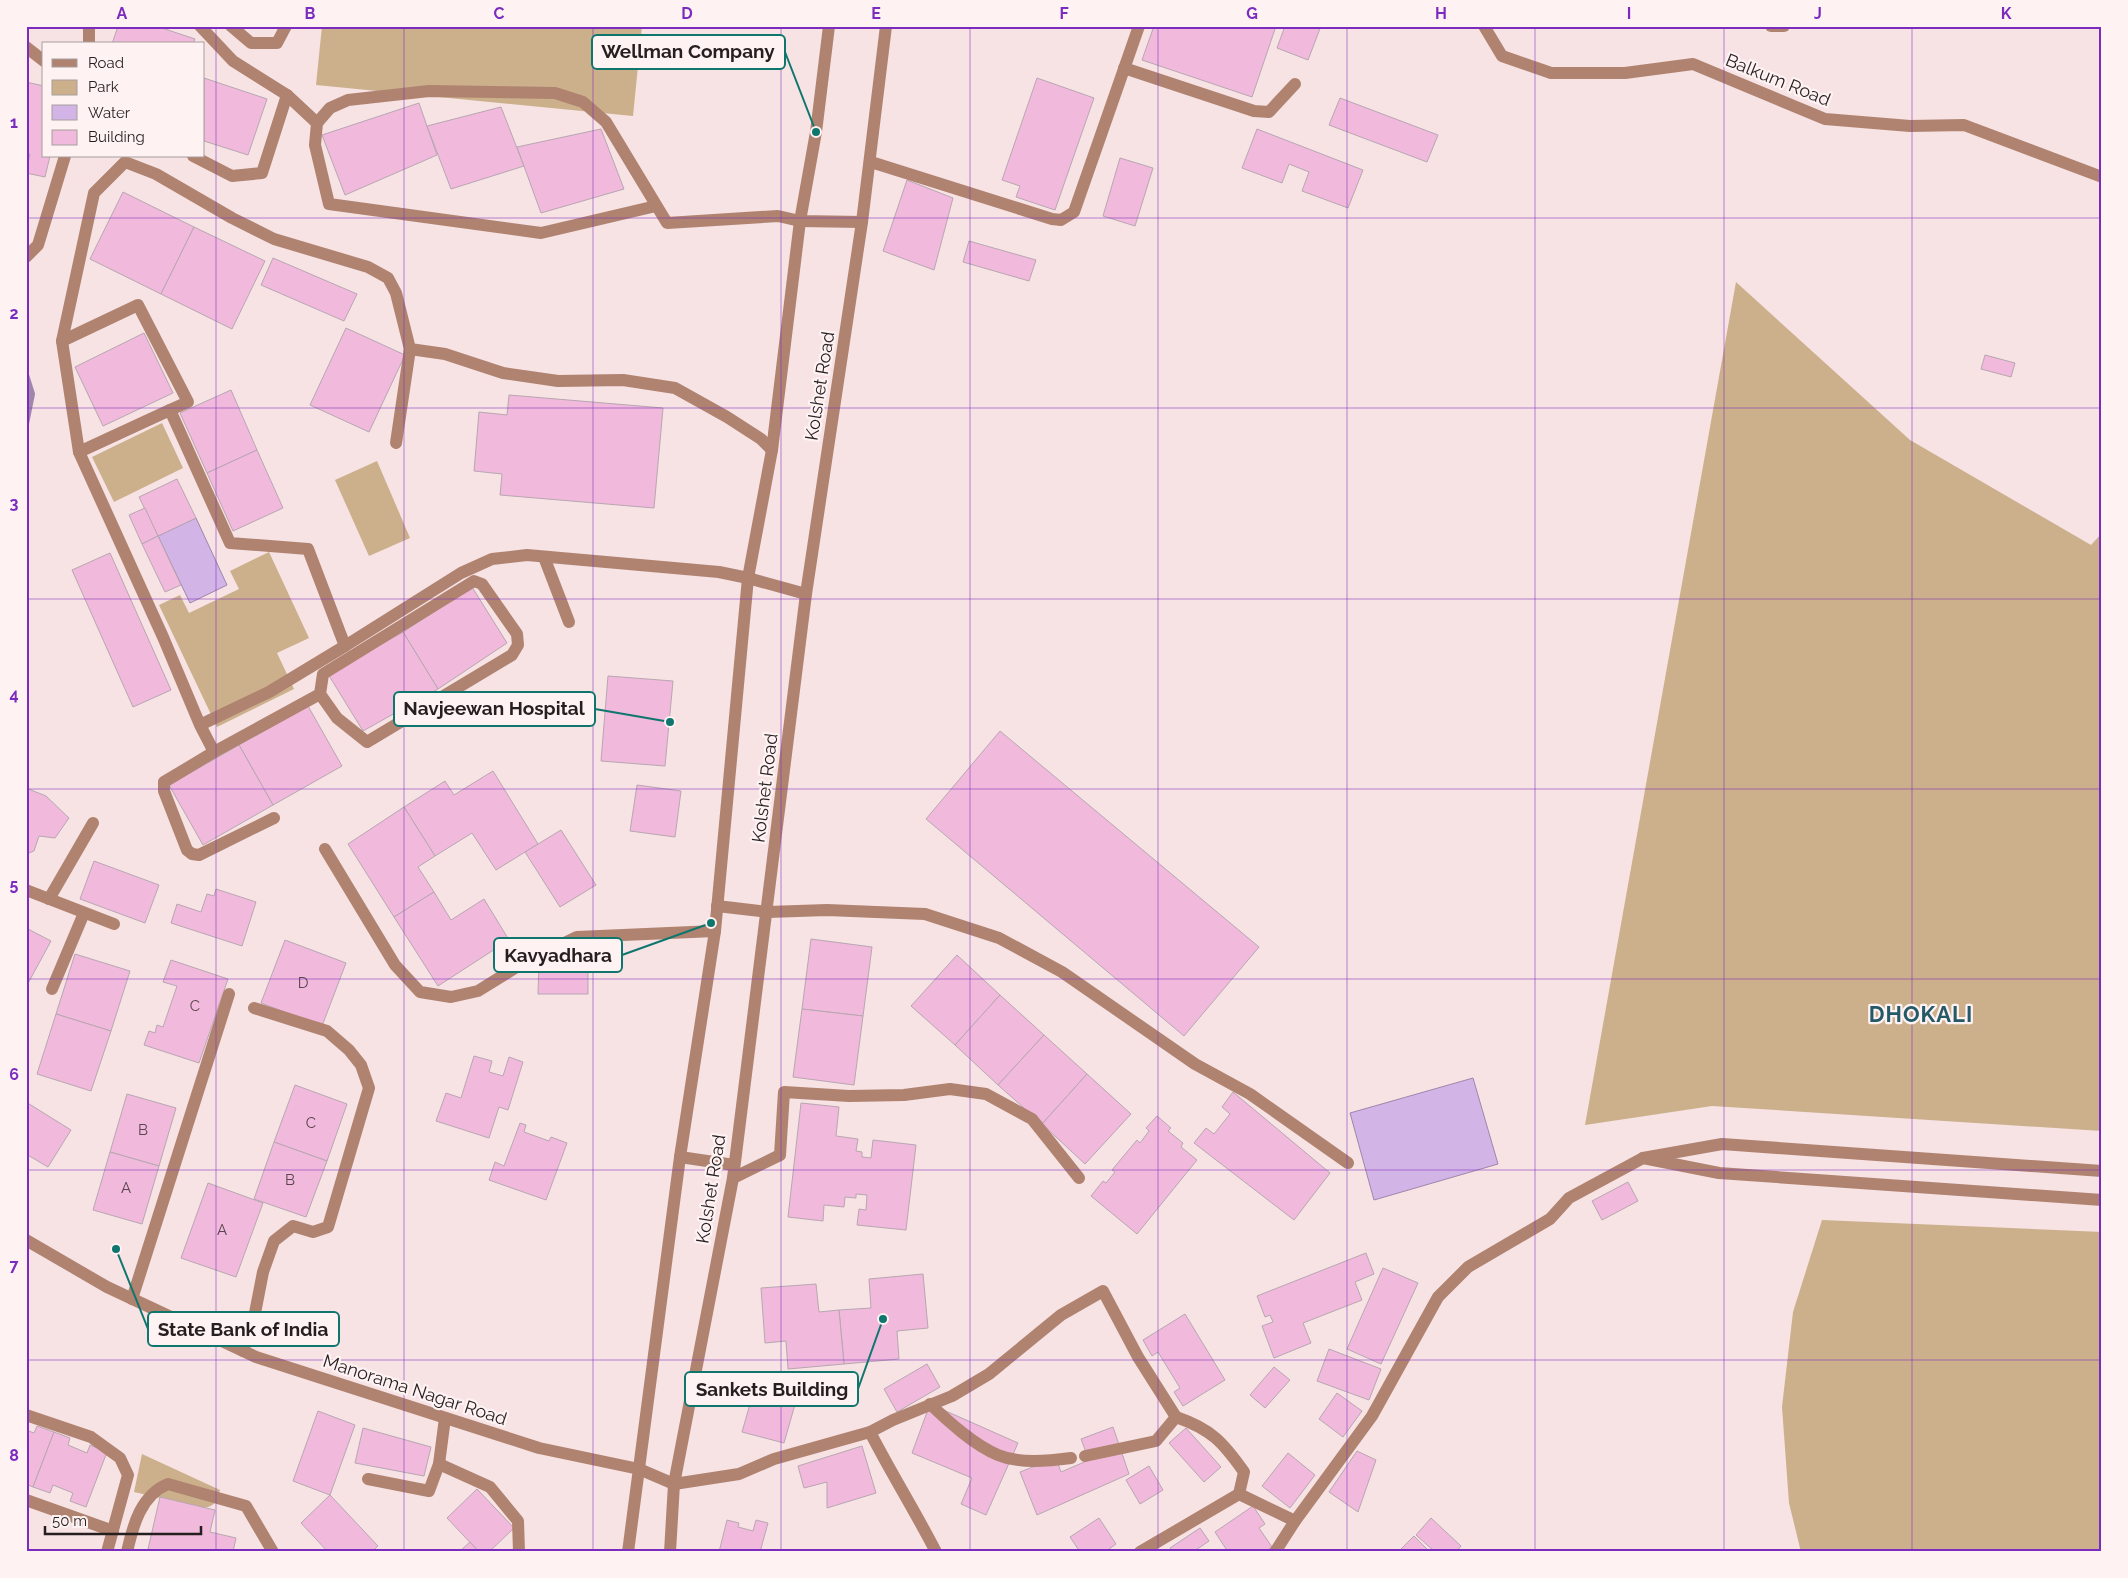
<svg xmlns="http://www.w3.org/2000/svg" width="2128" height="1578" viewBox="0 0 2128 1578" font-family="Raleway,sans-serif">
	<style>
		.green { fill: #cbb08b }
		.water { fill: #d2b4e7; stroke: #9e87ab }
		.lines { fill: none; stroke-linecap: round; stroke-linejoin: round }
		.stream { stroke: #9e87ab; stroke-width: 6 }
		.building { fill: #f1b9db; stroke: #b7a7b1 }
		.service { stroke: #af8370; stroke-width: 12 }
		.minor { stroke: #af8370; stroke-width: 12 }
		.tertiary { stroke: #af8370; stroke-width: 12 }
		.grid { fill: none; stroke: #7b2cbf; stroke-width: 1; stroke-opacity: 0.55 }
		.labels { text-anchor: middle; stroke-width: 4.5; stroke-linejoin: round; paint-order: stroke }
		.number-label { font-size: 15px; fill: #59464e }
		.street-label { font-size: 18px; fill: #261f1f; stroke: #fef2f3 }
		.district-label { font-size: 22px; font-weight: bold; letter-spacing: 1px; fill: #245a67; stroke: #fef2f3 }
		.leader { fill: none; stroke: #0f766e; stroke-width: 2 }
		.callout-dot { fill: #0f766e; stroke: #fef2f3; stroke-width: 2 }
		.callout { fill: #fef2f3; stroke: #0f766e; stroke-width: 2 }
		.callout-label { font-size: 19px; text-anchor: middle; font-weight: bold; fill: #261f1f }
		.neatline { fill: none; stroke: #7b2cbf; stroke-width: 2 }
		.grid-label { font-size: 16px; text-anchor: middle; font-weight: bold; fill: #7b2cbf }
	</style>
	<rect width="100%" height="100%" fill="#f7e2e4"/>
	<g class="green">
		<polygon points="322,26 642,26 633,116 316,85"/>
		<polygon points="1736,282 1910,440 2091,545 2102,533 2102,1131 1712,1106 1585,1125"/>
		<polygon points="162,423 183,468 114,502 92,457"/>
		<polygon points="377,461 410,538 369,556 335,480"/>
		<polygon points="269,552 309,638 277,653 294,689 217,727 159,605 180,595 189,613 239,589 230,571"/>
		<polygon points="1822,1220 2102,1232 2102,1552 1801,1552 1789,1503 1782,1407 1793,1312"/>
		<path d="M142,1454L220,1490C217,1500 216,1506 204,1508L134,1492Z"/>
	</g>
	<g class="water">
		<polygon points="196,518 227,585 190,603 158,536"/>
		<polygon points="1473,1078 1498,1164 1374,1200 1350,1113"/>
	</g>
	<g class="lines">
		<polyline class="stream" points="26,375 32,394 26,424"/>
	</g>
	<g class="building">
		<polygon points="118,26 156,26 195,39 193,44 112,44"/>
		<polygon points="1154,26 1276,26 1252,97 1142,60"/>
		<polygon points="1285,26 1321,26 1308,60 1277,48"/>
		<polygon points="204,78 267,99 248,155 204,141"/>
		<polygon points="1037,78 1094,98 1055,210 1016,197 1020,186 1002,180"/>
		<polygon points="26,82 44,86 44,156 50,156 45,177 26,173 30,154 26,152"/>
		<polygon points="1340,98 1438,135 1427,162 1329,125"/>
		<polygon points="419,103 437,155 345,195 322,135"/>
		<polygon points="501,107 524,166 451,189 427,126"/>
		<polygon points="601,129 624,189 541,213 517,147"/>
		<polygon points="1257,129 1363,170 1348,208 1302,191 1309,172 1289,164 1282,183 1242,168"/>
		<polygon points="1120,158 1153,168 1135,226 1103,216"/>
		<polygon points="907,180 953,198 934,270 883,251"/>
		<polygon points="123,192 194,227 161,294 90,259"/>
		<polygon points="194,227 265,261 232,329 161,294"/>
		<polygon points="969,241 1036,260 1029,281 963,262"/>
		<polygon points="273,258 357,294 344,321 261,285"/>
		<polygon points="346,328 405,355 369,432 310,405"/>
		<polygon points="144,333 173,393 103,426 75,367"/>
		<polygon points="1985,355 2015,363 2011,377 1981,369"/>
		<polygon points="231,390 257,450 207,473 180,413"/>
		<polygon points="509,395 663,408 654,508 500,495 502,474 474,471 479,412 507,415"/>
		<polygon points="257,450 283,508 233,531 207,473"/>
		<polygon points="177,479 196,518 158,536 139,497"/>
		<polygon points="145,508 158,536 142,544 129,515"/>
		<polygon points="158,536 181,585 165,592 142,544"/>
		<polygon points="110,553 171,690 133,707 72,570"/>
		<polygon points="472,587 507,643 438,689 403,632"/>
		<polygon points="403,632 438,689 363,731 328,674"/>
		<polygon points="608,676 673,681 665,766 601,761"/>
		<polygon points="308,706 342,766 273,805 239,745"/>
		<polygon points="1000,731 1259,947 1184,1036 926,819"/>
		<polygon points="239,745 273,805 203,845 169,785"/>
		<polygon points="493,771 538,844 496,870 472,833 435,856 404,807 445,781 454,795"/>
		<polygon points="637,785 681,791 675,837 630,831"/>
		<polygon points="26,788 46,796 69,818 55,838 39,836 34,851 26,854"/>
		<polygon points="404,807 435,856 418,867 434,892 394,917 348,844"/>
		<polygon points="561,830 596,885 560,907 525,852"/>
		<polygon points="94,861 159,885 145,923 80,899"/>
		<polygon points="216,889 256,902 242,946 171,923 177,904 201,912 207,894 214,896"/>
		<polygon points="434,892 451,920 484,899 509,940 438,986 394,917"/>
		<polygon points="26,928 51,941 26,987"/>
		<polygon points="811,939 872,947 863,1016 802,1009"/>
		<polygon points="285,940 346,963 322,1026 261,1003"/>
		<polygon points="75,954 130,971 111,1031 56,1014"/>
		<polygon points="957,955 1000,995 955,1045 911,1006"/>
		<polygon points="171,960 228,979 199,1063 144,1045 149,1031 155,1033 157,1025 163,1027 177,986 163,982"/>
		<polygon points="539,961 588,961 588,994 538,994"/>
		<polygon points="1000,995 1044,1035 998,1085 955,1045"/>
		<polygon points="802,1009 863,1016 854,1085 793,1077"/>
		<polygon points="56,1014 111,1031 91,1091 37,1074"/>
		<polygon points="1044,1035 1087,1074 1042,1124 998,1085"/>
		<polygon points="474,1056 492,1061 489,1072 503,1076 509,1057 523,1062 508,1110 499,1107 489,1138 436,1121 446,1093 461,1098"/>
		<polygon points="1087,1074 1131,1114 1085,1164 1042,1124"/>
		<polygon points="295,1085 347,1104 327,1161 274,1142"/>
		<polygon points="1233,1092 1330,1173 1294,1220 1194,1143 1206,1128 1214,1134 1230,1114 1222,1107"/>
		<polygon points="127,1094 176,1108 159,1166 110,1152"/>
		<polygon points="26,1102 71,1130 48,1167 26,1154"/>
		<polygon points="801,1103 839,1107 836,1136 858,1139 856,1151 862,1152 862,1157 871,1158 873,1140 916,1145 906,1230 857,1225 859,1209 866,1210 867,1195 856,1194 856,1198 845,1197 844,1207 824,1205 823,1221 788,1217"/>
		<polygon points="1157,1116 1171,1128 1168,1131 1183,1143 1181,1147 1197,1160 1137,1234 1091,1196 1103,1181 1106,1183 1115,1172 1112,1170 1137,1140 1140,1143 1149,1131 1146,1128"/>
		<polygon points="520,1123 526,1125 524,1132 549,1141 551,1137 567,1143 546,1200 489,1180 495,1162 504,1166"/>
		<polygon points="274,1142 327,1161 306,1217 254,1199"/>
		<polygon points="110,1152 159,1166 142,1224 93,1210"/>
		<polygon points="1628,1182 1638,1201 1602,1220 1592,1201"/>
		<polygon points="208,1183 263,1203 236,1277 181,1258"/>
		<polygon points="1366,1253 1374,1274 1355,1282 1362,1300 1303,1323 1311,1343 1274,1358 1262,1326 1273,1322 1270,1315 1265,1317 1257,1296"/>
		<polygon points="1383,1268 1418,1283 1381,1364 1347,1349"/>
		<polygon points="923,1274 928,1328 897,1331 899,1359 844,1364 839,1310 871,1308 869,1279"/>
		<polygon points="816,1284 819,1312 839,1310 844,1364 788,1369 786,1341 765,1343 761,1288"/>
		<polygon points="1185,1314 1225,1380 1183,1406 1174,1392 1180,1388 1158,1352 1152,1356 1143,1340"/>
		<polygon points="1329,1349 1381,1369 1369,1400 1317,1381"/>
		<polygon points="927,1364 940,1387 897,1412 884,1389"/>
		<polygon points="1274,1367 1290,1380 1265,1408 1250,1395"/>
		<polygon points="758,1376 800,1387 784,1443 742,1432"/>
		<polygon points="1337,1393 1362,1411 1343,1437 1319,1419"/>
		<polygon points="930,1404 1018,1443 986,1515 961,1504 972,1478 912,1453"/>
		<polygon points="318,1411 355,1425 330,1495 293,1481"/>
		<polygon points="37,1426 54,1432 33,1487 26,1484 26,1430 34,1433"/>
		<polygon points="1113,1427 1129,1474 1037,1515 1020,1472 1056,1458 1061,1472 1089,1460 1081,1439"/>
		<polygon points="363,1428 431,1447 424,1476 355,1463"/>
		<polygon points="1186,1428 1221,1467 1204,1482 1169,1443"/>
		<polygon points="54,1432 70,1438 68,1445 87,1453 90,1445 107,1452 86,1507 70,1501 73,1493 53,1485 50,1493 33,1487"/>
		<polygon points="862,1446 876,1493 827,1508 827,1482 804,1488 798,1466"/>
		<polygon points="1357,1451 1376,1460 1358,1512 1329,1492"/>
		<polygon points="1288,1453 1315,1475 1290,1508 1262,1486"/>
		<polygon points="1149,1466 1163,1490 1140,1504 1126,1480"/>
		<polygon points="477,1489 514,1528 489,1552 479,1552 447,1518"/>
		<polygon points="330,1495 378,1546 372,1552 328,1552 301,1523"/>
		<polygon points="160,1497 215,1510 210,1532 236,1538 233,1552 159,1552 148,1549"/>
		<polygon points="1253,1506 1265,1524 1259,1528 1272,1547 1265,1552 1228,1552 1215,1532"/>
		<polygon points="1099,1518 1116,1544 1105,1552 1080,1552 1070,1537"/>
		<polygon points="1431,1518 1461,1546 1456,1552 1435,1552 1416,1535"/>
		<polygon points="727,1520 739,1523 738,1527 753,1531 756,1520 768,1523 760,1552 719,1552"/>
		<polygon points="1200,1528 1209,1541 1193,1552 1172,1552 1170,1548"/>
		<polygon points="1414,1536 1430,1552 1402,1552 1400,1550"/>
		<polygon points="470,1542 479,1552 459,1552"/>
	</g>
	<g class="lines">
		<g class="service">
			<polyline points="62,341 138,305 188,402 170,410"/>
			<polyline points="396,443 410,349"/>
			<polyline points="79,452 62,341 94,193 125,162 156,174 232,218 274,239 368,267 388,278 396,293 410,349 445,354 503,373 558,381 623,380 675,388 727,417 761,439 772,450"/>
			<polyline points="544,557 569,622"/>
			<polyline points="345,646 461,573 492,559 527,555 719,572 748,578"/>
			<polyline points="200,725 269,692 345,646 308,549 230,543 170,410 79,452 163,637 200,725 214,752"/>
			<polyline points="274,818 199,855 192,854 187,850 164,791 164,782 214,752 320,694 337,718 367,742 512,655 518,645 517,634 482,584 474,581 323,674 320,694"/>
			<polyline points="325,849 395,965 420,992 451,997 478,991 523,963 577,937 715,931"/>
			<polyline points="26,890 114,924"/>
			<polyline points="49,899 93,823"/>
			<polyline points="768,912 827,910 925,914 999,938 1062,972 1195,1064 1250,1094 1348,1163"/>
			<polyline points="52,989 84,913"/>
			<polyline points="733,1178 780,1155 784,1092 849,1096 904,1095 950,1089 986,1094 1032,1119 1079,1178"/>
			<polyline points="132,1299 229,994"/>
		</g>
		<g class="minor">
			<polyline points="200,26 233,61 287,95 317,123"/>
			<polyline points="231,26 251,43 277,43 286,26"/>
			<polyline points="1771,26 1784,26"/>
			<polyline points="89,44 89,26"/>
			<polyline points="26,47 44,61"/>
			<polyline points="1124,68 1254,111 1269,112 1295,84"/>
			<polyline points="193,156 232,176 262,173 287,95"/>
			<polyline points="871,162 1052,219 1061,220 1074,212 1139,26"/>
			<polyline points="656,206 541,233 329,204 315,145 317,123 330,108 348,100 429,91 555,93 583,102 606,122 667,223 778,216 800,221 862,222"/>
			<polyline points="26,257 38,245 65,156"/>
			<polyline points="748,578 806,594"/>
			<polyline points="717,906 768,912"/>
			<polyline points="2102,1171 1722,1144 1643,1158 1719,1173 2102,1200"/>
			<polyline points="243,1351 255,1313 263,1272 274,1241 293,1226 313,1232 328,1227 369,1088 361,1065 349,1050 327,1031 254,1008"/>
			<path d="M930,1404C949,1422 974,1445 998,1455C1020,1464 1049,1461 1071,1458"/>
			<polyline points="26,1415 91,1437 120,1458 128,1475 107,1552"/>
			<path d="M1176,1417C1211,1429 1223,1442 1244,1472L1239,1494"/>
			<path d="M870,1432C891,1473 915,1511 936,1552"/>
			<polyline points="1085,1456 1156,1441 1176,1417"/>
			<polyline points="439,1464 445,1418"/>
			<polyline points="368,1479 429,1491 439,1464 490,1487 518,1521 519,1552"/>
			<polyline points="674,1484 739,1474 774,1459 870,1432 893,1420 952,1396 989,1374 1061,1315 1103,1291 1138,1357 1176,1417"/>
			<polyline points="26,1500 113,1531"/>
			<path d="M127,1552C133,1525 141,1495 168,1484L246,1506L273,1552"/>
			<polyline points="1140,1552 1239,1494 1295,1521 1372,1416 1438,1297 1468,1267 1550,1219 1569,1198 1643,1158"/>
			<polyline points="1275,1552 1295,1521"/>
		</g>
		<g class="tertiary">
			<polyline points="1484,26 1502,56 1551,73 1625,73 1693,64 1825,119 1910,126 1964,125 2102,177"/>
			<polyline points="680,1157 734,1165"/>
			<polyline points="26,1240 107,1287 256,1357 539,1448 639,1469 674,1484"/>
			<polyline points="628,1552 680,1157 715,931 748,578 772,450 800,221 816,132 829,26"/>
			<polyline points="670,1552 674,1484 733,1178 806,594 862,222 886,26"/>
		</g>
	</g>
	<path class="grid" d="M216,26V1552M404,26V1552M593,26V1552M781,26V1552M970,26V1552M1158,26V1552M1347,26V1552M1535,26V1552M1724,26V1552M1912,26V1552M26,218H2102M26,408H2102M26,599H2102M26,789H2102M26,979H2102M26,1170H2102M26,1360H2102"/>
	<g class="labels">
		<g class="number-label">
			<text x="303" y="988">D</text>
			<text x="195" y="1011">C</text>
			<text x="311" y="1128">C</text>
			<text x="143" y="1135">B</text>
			<text x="290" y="1185">B</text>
			<text x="126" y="1193">A</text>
			<text x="222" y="1235">A</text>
		</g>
		<g class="street-label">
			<text transform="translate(1778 80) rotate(22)" y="6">Balkum Road</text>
			<text transform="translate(820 386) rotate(-81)" y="6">Kolshet Road</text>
			<text transform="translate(765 788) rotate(-83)" y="6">Kolshet Road</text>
			<text transform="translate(711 1189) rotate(-81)" y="6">Kolshet Road</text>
			<text transform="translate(415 1390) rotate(18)" y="6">Manorama Nagar Road</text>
		</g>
		<g class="district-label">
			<text x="1921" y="1022">DHOKALI</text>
		</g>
	</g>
	<path class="leader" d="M816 132L785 52M670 722L595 709M711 923L622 955M116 1249L148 1329M883 1319L858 1389"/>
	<g class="callout-dot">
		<circle cx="816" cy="132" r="5"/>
		<circle cx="670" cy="722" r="5"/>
		<circle cx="711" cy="923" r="5"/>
		<circle cx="116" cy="1249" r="5"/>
		<circle cx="883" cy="1319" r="5"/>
	</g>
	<g class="callout">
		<rect x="592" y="35" width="193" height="34" rx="5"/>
		<rect x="394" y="692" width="201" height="34" rx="5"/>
		<rect x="494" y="938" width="128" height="34" rx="5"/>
		<rect x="148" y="1312" width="191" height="34" rx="5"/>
		<rect x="685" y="1372" width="173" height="34" rx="5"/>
	</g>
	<g class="callout-label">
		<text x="688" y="58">Wellman Company</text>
		<text x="494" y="715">Navjeewan Hospital</text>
		<text x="558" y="962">Kavyadhara</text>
		<text x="243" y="1336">State Bank of India</text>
		<text x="772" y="1396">Sankets Building</text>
	</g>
	<rect width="2128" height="1578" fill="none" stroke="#fef2f3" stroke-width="55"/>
	<rect x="42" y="42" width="162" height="115" fill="#fef2f3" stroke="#a89e9e"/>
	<rect x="52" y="59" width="25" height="8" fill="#af8370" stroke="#a89e9e"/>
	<text x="88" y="68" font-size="15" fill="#261f1f">Road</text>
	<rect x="52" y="80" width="25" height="15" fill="#cbb08b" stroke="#a89e9e"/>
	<text x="88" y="92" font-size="15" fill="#261f1f">Park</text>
	<rect x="52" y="105" width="25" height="15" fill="#d2b4e7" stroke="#a89e9e"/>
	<text x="88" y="118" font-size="15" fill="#261f1f">Water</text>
	<rect x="52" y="130" width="25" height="15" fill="#f1b9db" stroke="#a89e9e"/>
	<text x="88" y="142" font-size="15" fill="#261f1f">Building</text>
	<path d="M45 1526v8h156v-8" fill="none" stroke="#261f1f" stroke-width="2.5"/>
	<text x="52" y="1526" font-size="15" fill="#261f1f" stroke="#fef2f3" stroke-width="4" paint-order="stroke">50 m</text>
	<rect x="28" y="28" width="2072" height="1522" class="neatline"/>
	<g class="grid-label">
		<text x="122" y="19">A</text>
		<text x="310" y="19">B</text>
		<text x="499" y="19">C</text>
		<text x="687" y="19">D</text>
		<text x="876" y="19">E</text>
		<text x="1064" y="19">F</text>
		<text x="1252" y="19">G</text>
		<text x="1441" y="19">H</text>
		<text x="1629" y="19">I</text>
		<text x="1818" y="19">J</text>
		<text x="2006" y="19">K</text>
		<text x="14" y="128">1</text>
		<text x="14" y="319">2</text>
		<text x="14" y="509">3</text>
		<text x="14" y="700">4</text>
		<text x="14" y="890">5</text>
		<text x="14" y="1080">6</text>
		<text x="14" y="1271">7</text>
		<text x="14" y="1461">8</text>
	</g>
</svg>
